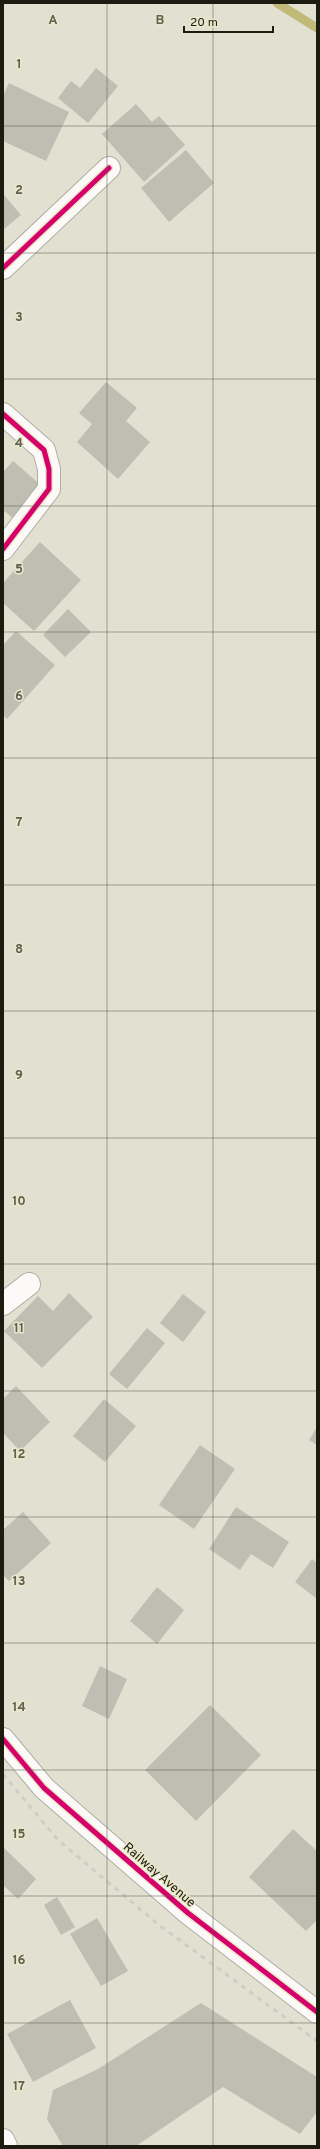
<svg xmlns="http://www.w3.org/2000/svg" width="320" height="2149" viewBox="0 0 320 2149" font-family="Overpass,sans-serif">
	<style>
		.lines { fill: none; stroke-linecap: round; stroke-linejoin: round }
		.stream { stroke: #c1b977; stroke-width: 9 }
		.building { fill: #bfbeb2 }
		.street-casing { stroke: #afaea1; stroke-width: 24 }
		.secondary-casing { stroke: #afaea1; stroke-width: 24 }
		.street { stroke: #fbfaf8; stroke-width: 22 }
		.secondary { stroke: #fbfaf8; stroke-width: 22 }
		.rail { stroke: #cecec9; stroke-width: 3; stroke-dasharray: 5 5; stroke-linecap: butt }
		.cycleway-casing { stroke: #eae7c9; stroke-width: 8 }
		.cycleway { stroke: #d6006c; stroke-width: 5 }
		.grid { fill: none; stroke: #616054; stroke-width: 1; stroke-opacity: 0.55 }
		.labels { text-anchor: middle; stroke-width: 3; stroke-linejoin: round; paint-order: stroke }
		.street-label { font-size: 13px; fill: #1c1b10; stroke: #eae7c9 }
		.grid-label { font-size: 13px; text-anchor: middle; font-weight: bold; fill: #616054; stroke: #eae7c9; stroke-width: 3; stroke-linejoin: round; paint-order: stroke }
	</style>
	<rect width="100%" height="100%" fill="#e2e1d1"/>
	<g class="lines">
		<polyline class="stream" points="277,3 317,28"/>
	</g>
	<g class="building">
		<polygon points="96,68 118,86 88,123 58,98 71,81 80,88"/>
		<polygon points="9,83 69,112 46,161 3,141 3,96"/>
		<polygon points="136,104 152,122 159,116 185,145 144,182 102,134"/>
		<polygon points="186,150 214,183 169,222 141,188"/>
		<polygon points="3,194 21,215 3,230"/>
		<polygon points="106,382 137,408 126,421 150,442 118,479 77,442 92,424 79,413"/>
		<polygon points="13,461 42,486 14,519 3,510 3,472"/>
		<polygon points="40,542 81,580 34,631 3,603 3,583"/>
		<polygon points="68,609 91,632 65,657 43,635"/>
		<polygon points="16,631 55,665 7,719 3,715 3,645"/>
		<polygon points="69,1293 93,1317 42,1368 4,1331 38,1296 53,1311"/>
		<polygon points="183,1294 206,1312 183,1342 160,1323"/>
		<polygon points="147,1328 165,1343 127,1389 109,1374"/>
		<polygon points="16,1386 50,1422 20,1451 3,1433 3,1399"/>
		<polygon points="104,1399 136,1426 105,1462 73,1436"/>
		<polygon points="317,1427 317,1445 309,1440"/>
		<polygon points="200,1445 235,1469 194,1529 159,1505"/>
		<polygon points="236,1507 289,1542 273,1568 251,1554 240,1570 209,1549"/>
		<polygon points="23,1512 51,1543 9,1581 3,1575 3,1530"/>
		<polygon points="312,1559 317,1563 317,1599 295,1582"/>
		<polygon points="157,1587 184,1610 157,1644 130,1621"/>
		<polygon points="100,1666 127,1679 109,1719 82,1706"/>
		<polygon points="210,1705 261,1755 196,1821 145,1770"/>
		<polygon points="293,1829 317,1851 317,1920 306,1931 249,1877"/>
		<polygon points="3,1847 36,1879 18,1899 3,1885"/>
		<polygon points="57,1897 75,1927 61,1935 44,1905"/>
		<polygon points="97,1918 128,1971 101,1986 70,1934"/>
		<polygon points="70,2000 96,2048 33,2082 7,2034"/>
		<polygon points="201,2003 317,2077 317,2112 300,2134 223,2087 136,2146 63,2146 47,2119 53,2090 98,2069"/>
	</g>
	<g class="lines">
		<g class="street-casing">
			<g id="street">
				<polyline points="3,268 109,168"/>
				<polyline points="3,414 44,450 49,469 49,489 3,549"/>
				<polyline points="3,1304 29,1284"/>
				<polyline points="3,1739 44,1788 188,1913 317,2012"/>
			</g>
		</g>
		<g class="secondary-casing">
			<polyline id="secondary" points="3,2140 6,2146"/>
		</g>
		<use href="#street" class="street"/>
		<use href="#secondary" class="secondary"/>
		<polyline class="rail" points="3,1774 58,1840 159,1925 317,2041"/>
		<g class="cycleway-casing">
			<g id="cycleway">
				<polyline points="3,268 109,168"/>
				<polyline points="3,414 44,450 49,469 49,489 3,549"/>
				<polyline points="3,1739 44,1788 188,1913 317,2012"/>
			</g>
		</g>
		<use href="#cycleway" class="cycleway"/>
	</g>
	<path class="grid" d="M107,3V2146M213,3V2146M3,126H317M3,253H317M3,379H317M3,506H317M3,632H317M3,758H317M3,885H317M3,1011H317M3,1138H317M3,1264H317M3,1391H317M3,1517H317M3,1643H317M3,1770H317M3,1896H317M3,2023H317"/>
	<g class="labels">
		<g class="street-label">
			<text transform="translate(160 1874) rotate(41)" y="5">Railway Avenue</text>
		</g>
	</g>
	<g class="grid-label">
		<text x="53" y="24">A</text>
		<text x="160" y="24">B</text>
		<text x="19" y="68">1</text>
		<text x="19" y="194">2</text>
		<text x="19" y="321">3</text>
		<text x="19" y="447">4</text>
		<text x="19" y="573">5</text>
		<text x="19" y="700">6</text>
		<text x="19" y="826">7</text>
		<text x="19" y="953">8</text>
		<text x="19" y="1079">9</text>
		<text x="19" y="1205">10</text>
		<text x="19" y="1332">11</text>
		<text x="19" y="1458">12</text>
		<text x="19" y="1585">13</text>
		<text x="19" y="1711">14</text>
		<text x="19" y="1838">15</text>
		<text x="19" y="1964">16</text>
		<text x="19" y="2090">17</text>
	</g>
	<rect width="320" height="2149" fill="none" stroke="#1c1b10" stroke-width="8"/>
	<path d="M184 26v6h89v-6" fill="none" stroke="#1c1b10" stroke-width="2"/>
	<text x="190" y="26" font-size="12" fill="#1c1b10" stroke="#eae7c9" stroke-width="3" paint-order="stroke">20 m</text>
</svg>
